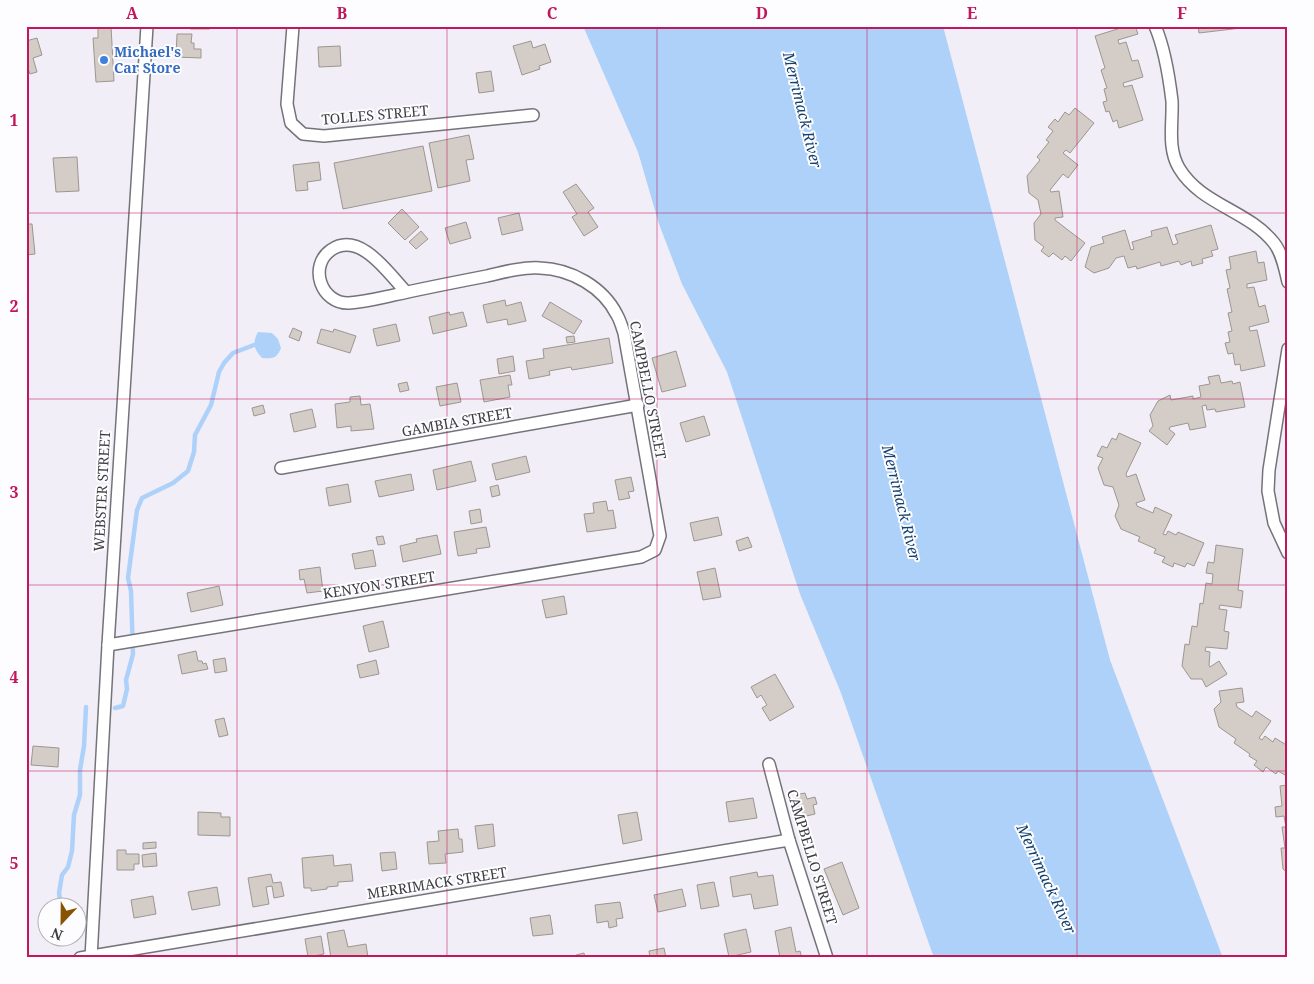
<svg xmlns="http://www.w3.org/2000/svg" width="1314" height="984" viewBox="0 0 1314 984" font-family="'Noto Serif',serif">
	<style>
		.water { fill: #add1f9 }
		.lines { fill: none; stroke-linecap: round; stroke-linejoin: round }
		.stream { stroke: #add1f9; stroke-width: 4.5 }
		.building { fill: #d4cdc7; stroke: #9d9690 }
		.street-casing { stroke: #75737a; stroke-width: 14 }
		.street { stroke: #fff; stroke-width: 11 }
		.grid { fill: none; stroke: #c2185b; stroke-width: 1; stroke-opacity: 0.55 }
		.shop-dot { fill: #3f7fe0; stroke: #fdfdff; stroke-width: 2 }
		.labels { text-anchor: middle; stroke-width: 4; stroke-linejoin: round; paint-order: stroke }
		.shop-label { font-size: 14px; font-weight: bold; fill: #366cbe; stroke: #fdfdff; text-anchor: start }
		.street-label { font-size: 14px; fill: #3d3c3f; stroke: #fdfdff }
		.water-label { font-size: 15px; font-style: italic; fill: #13416e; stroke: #fdfdff }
		.neatline { fill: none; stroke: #c2185b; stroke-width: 2 }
		.grid-label { font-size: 16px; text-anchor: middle; font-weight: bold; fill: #c2185b }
	</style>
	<rect width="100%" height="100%" fill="#f1eef7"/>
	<g class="water">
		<polygon points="583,26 943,26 1110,660 1223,958 934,958 841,693 800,594 727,372 682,284 659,224 638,152"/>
		<path d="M258,332L272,333L278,339L281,348C277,358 273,359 262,358C254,349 252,343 258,332Z"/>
	</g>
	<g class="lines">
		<g class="stream">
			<polyline points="115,708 123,706 127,689 126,680 133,654 131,591 128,578 137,510 142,498 173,483 188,471 194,452 195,435 211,405 219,372 224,363 233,353 254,345"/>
			<polyline points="61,906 59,893 62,875 68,867 72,851 74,815 80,795 80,770 84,746 86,707"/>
			<polyline points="62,936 62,939"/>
		</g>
	</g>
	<g class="building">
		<polygon points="98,26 111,26 114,81 96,82 93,38 98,38"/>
		<rect x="191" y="26" width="18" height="3"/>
		<polygon points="1127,26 1135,26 1138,34 1118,40 1119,44 1126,42 1132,61 1138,60 1143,77 1123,83 1124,87 1132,85 1143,120 1119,128 1117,120 1113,122 1109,111 1106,112 1103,102 1107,101 1104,89 1107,88 1101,70 1105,68 1095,36"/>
		<polygon points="1198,26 1258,26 1199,33"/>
		<polygon points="177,34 192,34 191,43 194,43 194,49 201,49 201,58 176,57"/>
		<polygon points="37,38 42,55 33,58 37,72 30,74 26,63 26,41"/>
		<polygon points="531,41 533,48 545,44 551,62 539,66 540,69 522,75 513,46"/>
		<polygon points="340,46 341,66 319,67 318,47"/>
		<polygon points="491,71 494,91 479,93 476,73"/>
		<polygon points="1075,108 1094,123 1070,153 1066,150 1063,153 1078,165 1068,178 1063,174 1050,190 1051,192 1059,191 1063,217 1055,218 1055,220 1085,243 1071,261 1065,256 1062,260 1053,253 1049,257 1041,251 1044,247 1035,240 1034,223 1041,214 1038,200 1029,193 1027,176 1040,160 1037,157 1049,142 1046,140 1053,131 1048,127 1055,119 1058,122 1065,112 1069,115"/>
		<polygon points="469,135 474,159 466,160 470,181 438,188 429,143"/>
		<polygon points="423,146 432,191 343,209 334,163"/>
		<polygon points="77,157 79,191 56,192 53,158"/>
		<polygon points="319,162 321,180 307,182 308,190 296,191 293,165"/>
		<polygon points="576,184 594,208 588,212 598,227 584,236 572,217 577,214 563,192"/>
		<polygon points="402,209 419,227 405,240 388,223"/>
		<polygon points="519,213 523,230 502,235 498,218"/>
		<polygon points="466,222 471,238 450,244 445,228"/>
		<polygon points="26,224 32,224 35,254 26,255"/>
		<polygon points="1211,225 1218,249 1211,251 1213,256 1202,259 1203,263 1192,266 1191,261 1181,265 1179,261 1161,266 1160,262 1137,269 1136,266 1128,268 1124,256 1116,258 1109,268 1094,273 1085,267 1091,247 1104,243 1102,237 1125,230 1131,250 1134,249 1132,242 1152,236 1151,231 1167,227 1173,245 1178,243 1175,235"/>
		<polygon points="421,231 428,239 416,249 409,242"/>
		<polygon points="1256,251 1258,263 1264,262 1267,280 1247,284 1247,288 1254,287 1259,307 1265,305 1269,322 1249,327 1250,331 1257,330 1265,366 1241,371 1240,364 1235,365 1233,353 1228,354 1225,343 1230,342 1228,332 1232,331 1228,313 1232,312 1227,289 1230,288 1226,270 1231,269 1229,257"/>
		<polygon points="505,300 506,306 521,302 526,321 508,325 507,319 487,323 483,305"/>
		<polygon points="550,302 582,321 574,334 542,316"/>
		<polygon points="449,312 450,315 463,312 467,326 433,334 429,317"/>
		<polygon points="396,324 400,341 377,346 373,329"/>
		<polygon points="293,328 302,332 299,341 289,337"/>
		<polygon points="321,329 333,332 334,329 356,336 350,353 317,343"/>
		<polygon points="574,336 575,342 567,343 566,337"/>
		<polygon points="609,338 613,363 572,370 571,367 549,371 550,375 529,379 526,361 544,358 543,349"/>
		<polygon points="676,351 686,386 662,392 652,358"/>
		<polygon points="513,356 515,371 499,374 497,359"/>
		<polygon points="510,375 512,385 508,385 510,397 484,402 480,380"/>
		<polygon points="1219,375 1221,383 1232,381 1233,384 1240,382 1245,407 1216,412 1215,409 1207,410 1206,405 1202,406 1206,427 1190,430 1188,423 1170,427 1169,429 1175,434 1167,445 1149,431 1153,426 1150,415 1158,401 1170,395 1171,400 1193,396 1193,399 1201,397 1199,386 1210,384 1208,377"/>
		<polygon points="407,382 409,390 400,392 398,384"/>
		<polygon points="457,383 461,402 440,406 436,387"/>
		<polygon points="360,396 361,405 370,404 374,429 351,431 351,426 337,428 335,404 350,402 350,397"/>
		<polygon points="263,405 265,413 254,416 252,408"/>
		<polygon points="312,409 316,427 294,432 290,414"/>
		<polygon points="704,416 710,435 686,442 680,423"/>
		<polygon points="1119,433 1141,443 1126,474 1127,477 1136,474 1145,500 1136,503 1137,506 1153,513 1155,507 1172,515 1163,534 1166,535 1168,531 1176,535 1178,532 1204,543 1194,566 1187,563 1185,567 1174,563 1173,567 1162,562 1165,557 1154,553 1156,549 1138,541 1140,537 1121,529 1115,516 1119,505 1113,487 1104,485 1098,468 1103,458 1097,456 1102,446 1107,448 1112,438 1116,440"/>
		<polygon points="526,456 530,472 496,480 492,464"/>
		<polygon points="471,461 476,481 437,490 433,470"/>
		<polygon points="411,474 414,490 379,497 375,481"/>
		<polygon points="631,477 634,491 628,492 630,498 619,500 615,480"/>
		<polygon points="348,484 351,502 329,506 326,488"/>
		<polygon points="498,485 500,495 492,497 490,487"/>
		<polygon points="606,501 608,511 613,510 616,528 587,532 584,514 594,513 593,503"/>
		<polygon points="480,509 482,522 471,524 469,511"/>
		<polygon points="718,517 722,535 694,541 690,523"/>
		<polygon points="486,527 490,547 476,549 477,553 458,556 454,532"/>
		<polygon points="437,535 441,554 403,562 400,546 417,542 416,539"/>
		<polygon points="383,536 385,544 378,545 376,537"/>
		<polygon points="748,537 752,547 739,551 736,541"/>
		<polygon points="1216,545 1243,549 1238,590 1243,591 1241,608 1220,605 1219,609 1227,610 1224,631 1229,632 1227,649 1206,647 1205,651 1210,652 1209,665 1210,667 1219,661 1227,674 1206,687 1202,679 1191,679 1182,666 1185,644 1189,645 1192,626 1197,627 1200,603 1203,604 1206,583 1212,584 1213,574 1206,573 1208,562 1214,563"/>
		<polygon points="373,550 376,566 355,569 352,554"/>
		<polygon points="320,567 323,591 307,593 304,579 300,580 299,570"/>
		<polygon points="715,568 721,597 703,600 697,572"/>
		<polygon points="219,586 223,605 191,612 187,593"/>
		<polygon points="564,596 567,614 546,618 542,600"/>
		<polygon points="383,621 389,647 369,652 363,626"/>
		<polygon points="196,651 198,661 202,661 203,664 206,663 208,669 182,674 178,655"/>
		<polygon points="225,658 227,671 215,673 213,660"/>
		<polygon points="376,660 379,674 360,678 357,665"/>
		<polygon points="775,674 794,707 770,721 762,708 767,705 761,695 757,698 751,687"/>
		<polygon points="1242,688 1244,702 1236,703 1237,707 1252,717 1256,711 1271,721 1259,738 1262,740 1265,736 1273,742 1275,738 1288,746 1288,771 1285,775 1278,771 1276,774 1266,767 1263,772 1254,765 1257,761 1249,756 1250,754 1234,743 1236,739 1219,727 1214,709 1221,702 1219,691"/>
		<polygon points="224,718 228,735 219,737 215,720"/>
		<polygon points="33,746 59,748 58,767 31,765"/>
		<polygon points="1288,785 1288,873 1283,869 1281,848 1285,848 1282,827 1286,827 1284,816 1276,817 1275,807 1282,806 1280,786"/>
		<polygon points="805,793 807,799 815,797 817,804 813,805 815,814 798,818 794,801 796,800 795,795"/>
		<polygon points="753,798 757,818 729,822 726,802"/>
		<polygon points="198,812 221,813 221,817 230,817 230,836 198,835"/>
		<polygon points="637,812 642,840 623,844 618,815"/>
		<polygon points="493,824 495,846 478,849 475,826"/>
		<polygon points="458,829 459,839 462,839 463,852 445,854 446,863 429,864 427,842 439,841 438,831"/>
		<polygon points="156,842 156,848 143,849 143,843"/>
		<polygon points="117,850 126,850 126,854 139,854 139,864 134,864 134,870 117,870"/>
		<polygon points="395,852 397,869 382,871 380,853"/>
		<polygon points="156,853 157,866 143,867 142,855"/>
		<polygon points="333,855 334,866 351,864 353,881 338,882 338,886 327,887 327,889 311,891 311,888 304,888 302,858"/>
		<polygon points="842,862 859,908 843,915 824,869"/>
		<polygon points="757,872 758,877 773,875 778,905 754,909 751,894 733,897 730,877"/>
		<polygon points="271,874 273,883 281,882 284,896 274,898 272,886 266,887 269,904 253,907 248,878"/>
		<polygon points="714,882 719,906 701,909 697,885"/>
		<polygon points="217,887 220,905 192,910 188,892"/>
		<polygon points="682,889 686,906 658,912 654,895"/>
		<polygon points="153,896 156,914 134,918 131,900"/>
		<polygon points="620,902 623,918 616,919 617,926 609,928 608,921 597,923 595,905"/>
		<polygon points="550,915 553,934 533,936 530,918"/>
		<polygon points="791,927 796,952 800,951 802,958 780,958 775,931"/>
		<polygon points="746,929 751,952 729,957 724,934"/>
		<polygon points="344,930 348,947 366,944 368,958 331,958 327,933"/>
		<polygon points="321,936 324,954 308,957 305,939"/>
		<polygon points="664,948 666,958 650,958 649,951"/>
		<polygon points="584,953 585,958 577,958 576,955"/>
	</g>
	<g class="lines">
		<g class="street-casing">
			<g id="street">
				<polyline points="293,26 287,104 291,123 303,134 324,136 533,115"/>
				<path d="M1155,26C1165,49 1169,76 1172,101C1173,123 1167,148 1179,168C1201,205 1248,210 1274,243C1282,253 1285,269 1288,282"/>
				<polyline points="1288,349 1269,470 1268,491 1274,523 1288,553"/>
				<polyline points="281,468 638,405"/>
				<path d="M108,645L641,557L655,550L660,536L624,333C622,327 620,320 617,315C603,287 571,269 540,268C522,267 504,272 487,276C456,282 425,288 394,295C380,298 364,302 349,303C321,304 308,266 331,250C360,230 389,274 406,292"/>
				<polyline points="769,764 789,840 827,958"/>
				<polyline points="80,958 789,840"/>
				<polyline points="91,958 108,645 147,26"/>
			</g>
		</g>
		<use href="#street" class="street"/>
	</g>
	<path class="grid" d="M237,26V958M447,26V958M657,26V958M867,26V958M1077,26V958M26,213H1288M26,399H1288M26,585H1288M26,771H1288"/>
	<circle class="shop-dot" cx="104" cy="60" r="5"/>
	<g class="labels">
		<g class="shop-label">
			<text x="114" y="57">Michael's<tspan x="114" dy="16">Car Store</tspan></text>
		</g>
		<g class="street-label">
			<text transform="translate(375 115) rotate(-5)" y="5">TOLLES STREET</text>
			<text transform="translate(648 390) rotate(79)" y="5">CAMPBELLO STREET</text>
			<text transform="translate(457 422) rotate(-10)" y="5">GAMBIA STREET</text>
			<text transform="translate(102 491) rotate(-87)" y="5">WEBSTER STREET</text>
			<text transform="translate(379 585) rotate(-9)" y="5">KENYON STREET</text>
			<text transform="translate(812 857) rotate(73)" y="5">CAMPBELLO STREET</text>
			<text transform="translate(437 883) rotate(-9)" y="5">MERRIMACK STREET</text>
		</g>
		<g class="water-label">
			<text transform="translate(802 110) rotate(76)" y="5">Merrimack River</text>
			<text transform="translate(901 503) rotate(76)" y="5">Merrimack River</text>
			<text transform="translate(1046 879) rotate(65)" y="5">Merrimack River</text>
		</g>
	</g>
	<rect width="1314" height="984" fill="none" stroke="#fdfdff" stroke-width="55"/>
	<g transform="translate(62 922) rotate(202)"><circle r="24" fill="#fdfdff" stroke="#b0b0b2"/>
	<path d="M0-4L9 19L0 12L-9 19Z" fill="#885201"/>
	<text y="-8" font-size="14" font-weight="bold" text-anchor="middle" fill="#3d3c3f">N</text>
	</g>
	<rect x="28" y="28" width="1258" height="928" class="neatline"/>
	<g class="grid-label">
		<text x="132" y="19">A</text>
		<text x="342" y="19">B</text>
		<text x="552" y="19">C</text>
		<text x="762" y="19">D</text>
		<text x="972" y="19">E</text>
		<text x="1182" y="19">F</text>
		<text x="14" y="126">1</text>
		<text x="14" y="312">2</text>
		<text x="14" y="498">3</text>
		<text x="14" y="683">4</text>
		<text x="14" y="869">5</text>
	</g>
</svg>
